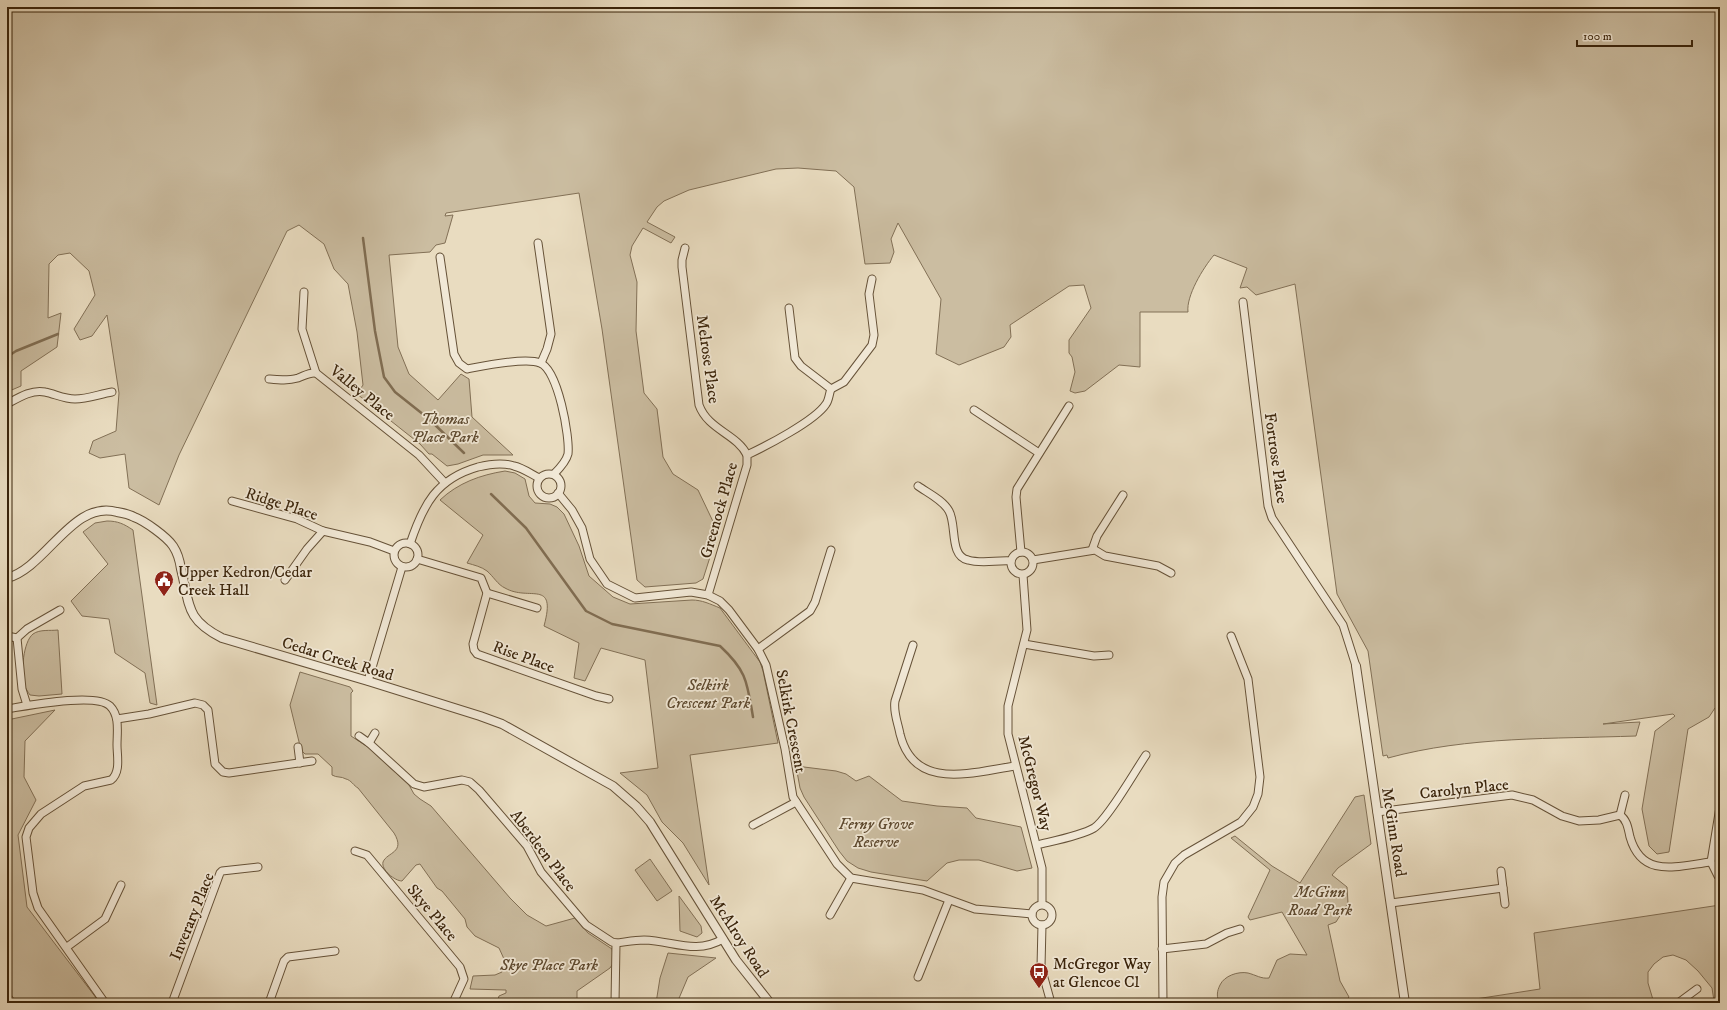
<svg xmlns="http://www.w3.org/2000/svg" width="1727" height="1010" viewBox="0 0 1727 1010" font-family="'IM FELL DW Pica',serif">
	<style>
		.green { fill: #cbbda1; stroke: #827056 }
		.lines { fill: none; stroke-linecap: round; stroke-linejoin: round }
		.stream { stroke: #806d52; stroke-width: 2.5 }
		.minor-casing { stroke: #665238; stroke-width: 9 }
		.tertiary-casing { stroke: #665238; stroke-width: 10 }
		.minor { stroke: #f1e8d6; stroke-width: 7 }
		.tertiary { stroke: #f1e8d6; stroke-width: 8 }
		.labels { text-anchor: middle; stroke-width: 3.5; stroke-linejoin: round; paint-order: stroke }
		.street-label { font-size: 16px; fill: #3a240b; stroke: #f1e8d6 }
		.park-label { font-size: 16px; font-style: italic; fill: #5e4a30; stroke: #f1e8d6 }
		.poi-label { font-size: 16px; fill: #3a240b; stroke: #f1e8d6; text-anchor: start }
	</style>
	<rect width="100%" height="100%" fill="#e9dcc0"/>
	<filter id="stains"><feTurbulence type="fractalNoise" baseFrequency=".005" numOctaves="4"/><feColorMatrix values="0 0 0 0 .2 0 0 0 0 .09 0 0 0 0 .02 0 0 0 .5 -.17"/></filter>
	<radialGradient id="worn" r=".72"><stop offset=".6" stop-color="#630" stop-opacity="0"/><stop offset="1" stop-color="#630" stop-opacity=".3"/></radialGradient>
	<g class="green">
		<path d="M7,7H1720V698L1719,707L1715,708L1709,717L1688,729L1669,852L1657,854L1649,846L1642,809L1655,731L1675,716L1673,714L1603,724L1640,722L1636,736C1554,739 1468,736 1388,758L1387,755L1383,756L1368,651L1337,594L1295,284L1256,295L1247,287L1240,288L1247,268L1214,255C1203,268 1186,296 1188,312H1140V367L1119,365L1085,391L1075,393L1070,391L1075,372L1072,357L1069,353V340L1091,308L1084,285L1069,286L1010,325L1011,337L1004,347L959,365L936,354L941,299L898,223L891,239L894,252L890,263L865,264L854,187L836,171L798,168L776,169L689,190L664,201L657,207L647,222L675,237L671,243L643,228L632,246L630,255L637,282L636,331L644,393L657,409L663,457L673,474L698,490L718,532L703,579L696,583L645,587L637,580L602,329L579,193L446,213L445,216L453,215L445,243L436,245L430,252L389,255L398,347L409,374L438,400L461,374L469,379L472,417L513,455H483L458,464L447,466L432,454H429L420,444L357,394L363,385L357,332L348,284L334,269L324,244L299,225L287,231L179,455L159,505L129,488L125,454L100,458L89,453L93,441L116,431L119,393L107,315L92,336L80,340L74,329L95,295L89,271L70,253L58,255L49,264L48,318L61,313L57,347L21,371V386L7,392Z"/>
		<path d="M505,471L515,473L525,479L529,496L535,503L550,504L557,507L564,514L579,546L589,576L613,597L630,604L692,600C702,600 710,604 720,608L760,662L763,671L778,743L690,755L709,885L683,843L662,822L647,795L620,773L658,768L645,660L601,648L585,681L574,678L579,643L544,626C557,578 529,602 505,588C498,585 493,576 487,571C482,567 474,565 467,563L483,535L440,500C458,483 480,475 505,471Z"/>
		<path d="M107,521C118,521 124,524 133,530L157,705L150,703L145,673L115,653L109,619L82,616L71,601L108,564L83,532L95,523Z"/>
		<path d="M58,630L62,694L39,696L30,695C28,692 25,688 24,684C21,672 23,642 33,634C40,629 50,631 58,630Z"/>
		<path d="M300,672L350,687L353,691L351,693V736L368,747L409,785L414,794L420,799L431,806L510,898L527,915L546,926L575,918L588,933L612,949L614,962L610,968L577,991V1003H500L498,999L499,996L506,993V990L470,989L473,976L495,975L502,972L504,959L499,948L475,936L467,927L465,919L442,891L437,888L420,864L416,865L402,881C395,881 381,870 383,862C387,852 406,853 394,833L358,788C354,786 351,780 346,779C341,776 337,778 332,775V767L318,754H305L301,750L290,705Z"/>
		<polygon points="55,710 25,741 24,777 36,800 18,835 27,907 100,1003 17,1003 7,989 7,720"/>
		<polygon points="796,766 836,771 846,774 856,781 869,776 902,801 937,806 967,808 976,818 1021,827 1032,868 1017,871 979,860 959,860 947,863 927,881 871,872 858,868 847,861 839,851 804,797 800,788"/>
		<path d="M1364,795L1371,844L1338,868L1332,875L1347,887L1348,903L1336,922L1328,925L1340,981L1349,997L1344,1003H1220C1216,997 1217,991 1220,985C1224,976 1238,971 1248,973C1256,975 1261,979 1269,978L1277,960L1290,954L1307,955L1282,912L1250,920L1248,917L1270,870L1231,838L1235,836L1272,866L1300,883L1355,797Z"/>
		<polygon points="650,859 672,891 657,901 635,870"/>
		<polygon points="679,896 701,926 702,933 697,937 680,931"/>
		<polygon points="1720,905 1720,1003 1714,1001 1712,988 1698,971 1686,960 1673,955 1663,957 1654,964 1648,972 1648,983 1654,1003 1450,1003 1540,989 1534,933"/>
		<polygon points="668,953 716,958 688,977 677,1003 656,1003 660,978"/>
	</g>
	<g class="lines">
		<g class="stream">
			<polyline points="363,238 375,331 384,377 395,392 429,419 464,453"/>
			<polyline points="7,357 16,351 58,334"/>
			<path d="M491,494L526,528L586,611L612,624L720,646C747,671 747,682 753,717"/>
		</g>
		<g class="minor-casing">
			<g id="minor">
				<polyline points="538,243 551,334 547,349 541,363"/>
				<path d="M685,248L682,260V267L699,405C708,430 737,434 747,455"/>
				<path d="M440,257L454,354L459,363L467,369C483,366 526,357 540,363C558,369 570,437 568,454C566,462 559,469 554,474"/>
				<polyline points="304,292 302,329 316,373"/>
				<polyline points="1243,302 1268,506 1272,518 1343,625 1356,666"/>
				<polyline points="789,308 795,358 801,366 831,389"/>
				<path d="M269,379C279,380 288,381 298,378C304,376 309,372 316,373L419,455L445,483"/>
				<path d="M7,404C18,398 32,389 45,392C55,394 64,399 75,399C87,399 100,394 112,392"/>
				<polyline points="974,410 1039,453"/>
				<circle cx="549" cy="486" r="12"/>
				<path d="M918,486C928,493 943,500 949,511C957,525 949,556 968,560C981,564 997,560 1011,561"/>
				<polyline points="558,493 572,510 582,528 590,559 607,584 635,598 691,592 708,595 720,601 729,610 758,649 766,665 785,749 793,797 837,864 851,878 923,890 975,909 1032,914"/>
				<polyline points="232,501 297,519 323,531"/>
				<circle cx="406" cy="555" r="12"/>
				<path d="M410,544C423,505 436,479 478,467C490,464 502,462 514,466C523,468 531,474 539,478"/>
				<polyline points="1092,550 1097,536 1123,495"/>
				<circle cx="1022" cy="563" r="11"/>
				<polyline points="1021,552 1016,497 1017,489 1069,406"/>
				<polyline points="417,559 481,578 487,593 473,644 474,650 477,654 596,696 609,699"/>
				<polyline points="1033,560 1095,550 1105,556 1158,566 1171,573"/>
				<polyline points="1023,575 1027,630 1008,706 1008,734 1042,868 1042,904"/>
				<polyline points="285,580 307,549 323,531 370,542 394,551"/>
				<polyline points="487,593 537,608"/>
				<path d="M708,595L747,465V455C766,446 815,421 826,404C829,400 829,394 831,389L844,382L872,345L874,335L869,294L872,279"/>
				<polyline points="7,636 17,638"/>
				<polyline points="1024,644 1094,656 1109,655"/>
				<path d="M913,645L895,701C893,712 898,723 900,734C914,792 973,772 1015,766"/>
				<polyline points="758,649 810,611 815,602 831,550"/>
				<polyline points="368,681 402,567"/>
				<polyline points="27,705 22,689 17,638 27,629 60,610"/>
				<path d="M7,709C26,706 96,692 110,706C120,716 117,732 117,745C117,756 121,772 111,780L84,786L41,814L29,828L26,837L33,893L38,908L105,1003"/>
				<polyline points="117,719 149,714 195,703 203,705 208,710 215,764 223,772 229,773 312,761"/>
				<path d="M359,736L369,743L414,784L424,787L462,780L470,782L479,790L527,846L541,872L586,925L612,942L616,943C625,942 635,940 644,940C674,941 695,955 723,939"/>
				<polyline points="369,743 375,733"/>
				<polyline points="298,747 300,763"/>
				<path d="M1377,812L1512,795L1533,800L1562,816L1579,821L1599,820L1620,815C1627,820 1628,828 1630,837C1642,879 1677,866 1711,862"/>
				<polyline points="1620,815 1625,795"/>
				<polyline points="753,825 796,802"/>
				<path d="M1037,845C1053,841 1080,836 1094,828C1108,819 1135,771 1146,755"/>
				<polyline points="355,851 367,855 460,967 464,979 453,1003"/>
				<polyline points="1718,876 1711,862 1720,807"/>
				<polyline points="1503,888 1505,904"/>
				<polyline points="1391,903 1503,888 1501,871"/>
				<circle cx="1042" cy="915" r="10"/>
				<polyline points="830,915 851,878"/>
				<polyline points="1042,925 1041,967 1051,1003"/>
				<polyline points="67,947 105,919 121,885"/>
				<polyline points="1162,949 1206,944 1227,933 1240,929"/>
				<polyline points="918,977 949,900"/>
				<polyline points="172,1003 220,873 222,871 258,867"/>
				<polyline points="269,1003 284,961 288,957 335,951"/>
				<polyline points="615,1003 616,943"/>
				<polyline points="1163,1003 1162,897 1164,882 1175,863 1184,855 1241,822 1253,807 1258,794 1260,777 1248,679 1231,636"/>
				<polyline points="1678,1003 1697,989"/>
			</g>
		</g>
		<g class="tertiary-casing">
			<g id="tertiary">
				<path d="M7,578C46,568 73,499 117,512C123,513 129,514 134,517C145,521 167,537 173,546C177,552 180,562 181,569C190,605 185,619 222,638L368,681L480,716L502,724L613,786L636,806L650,822L736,960L770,1003"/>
				<polyline points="1356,666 1405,1003"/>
			</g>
		</g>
		<use href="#minor" class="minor"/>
		<use href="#tertiary" class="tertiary"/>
	</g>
	<defs>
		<g id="civic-pin" transform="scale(1)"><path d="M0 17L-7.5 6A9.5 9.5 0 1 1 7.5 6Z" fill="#8f2418" stroke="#f1e8d6"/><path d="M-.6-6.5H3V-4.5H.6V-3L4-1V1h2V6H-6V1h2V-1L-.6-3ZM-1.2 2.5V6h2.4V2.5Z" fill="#fff"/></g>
		<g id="bus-pin" transform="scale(1)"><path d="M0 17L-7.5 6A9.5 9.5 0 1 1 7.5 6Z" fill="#8f2418" stroke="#f1e8d6"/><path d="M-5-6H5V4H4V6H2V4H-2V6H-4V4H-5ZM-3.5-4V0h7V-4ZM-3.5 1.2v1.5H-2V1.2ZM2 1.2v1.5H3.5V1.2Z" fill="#fff"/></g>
	</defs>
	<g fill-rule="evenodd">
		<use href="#civic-pin" x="164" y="580"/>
		<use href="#bus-pin" x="1039" y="972"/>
	</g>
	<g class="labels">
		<g class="street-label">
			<text transform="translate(709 359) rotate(82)" y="6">Melrose Place</text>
			<text transform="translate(363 392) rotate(39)" y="6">Valley Place</text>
			<text transform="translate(1277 458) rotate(82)" y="6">Fortrose Place</text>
			<text transform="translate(282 503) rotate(18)" y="6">Ridge Place</text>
			<text transform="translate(718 510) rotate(-74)" y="6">Greenock Place</text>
			<text transform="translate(524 656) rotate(20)" y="6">Rise Place</text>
			<text transform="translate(338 658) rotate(17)" y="6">Cedar Creek Road</text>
			<text transform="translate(792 721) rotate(79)" y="6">Selkirk Crescent</text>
			<text transform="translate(1036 783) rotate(76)" y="6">McGregor Way</text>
			<text transform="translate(1464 788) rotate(-6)" y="6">Carolyn Place</text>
			<text transform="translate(1395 832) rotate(81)" y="6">McGinn Road</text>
			<text transform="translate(544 850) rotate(53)" y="6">Aberdeen Place</text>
			<text transform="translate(433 912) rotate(50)" y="6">Skye Place</text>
			<text transform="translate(191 916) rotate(-68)" y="6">Inverary Place</text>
			<text transform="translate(740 936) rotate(57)" y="6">McAlroy Road</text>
		</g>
		<g class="park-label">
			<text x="445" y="424">Thomas<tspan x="445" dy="18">Place Park</tspan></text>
			<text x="708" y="690">Selkirk<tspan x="708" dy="18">Crescent Park</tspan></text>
			<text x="876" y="829">Ferny Grove<tspan x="876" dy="18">Reserve</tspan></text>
			<text x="1320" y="897">McGinn<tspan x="1320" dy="18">Road Park</tspan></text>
			<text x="549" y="970">Skye Place Park</text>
		</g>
		<g class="poi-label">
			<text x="178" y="577">Upper Kedron/Cedar<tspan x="178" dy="18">Creek Hall</tspan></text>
			<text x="1053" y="969">McGregor Way<tspan x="1053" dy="18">at Glencoe Cl</tspan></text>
		</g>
	</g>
	<rect width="1727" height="1010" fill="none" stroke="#e9dcc0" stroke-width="24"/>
	<rect x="8" y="8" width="1711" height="994" fill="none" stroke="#3a240b" stroke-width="2"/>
	<rect x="12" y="12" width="1703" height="986" fill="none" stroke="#3a240b"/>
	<path d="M1577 40v6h115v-6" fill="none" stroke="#3a240b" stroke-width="2"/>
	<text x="1583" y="40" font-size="12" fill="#3a240b" stroke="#f1e8d6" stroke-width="3" paint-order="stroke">100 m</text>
	<rect width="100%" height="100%" filter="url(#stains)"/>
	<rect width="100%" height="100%" fill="url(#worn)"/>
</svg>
